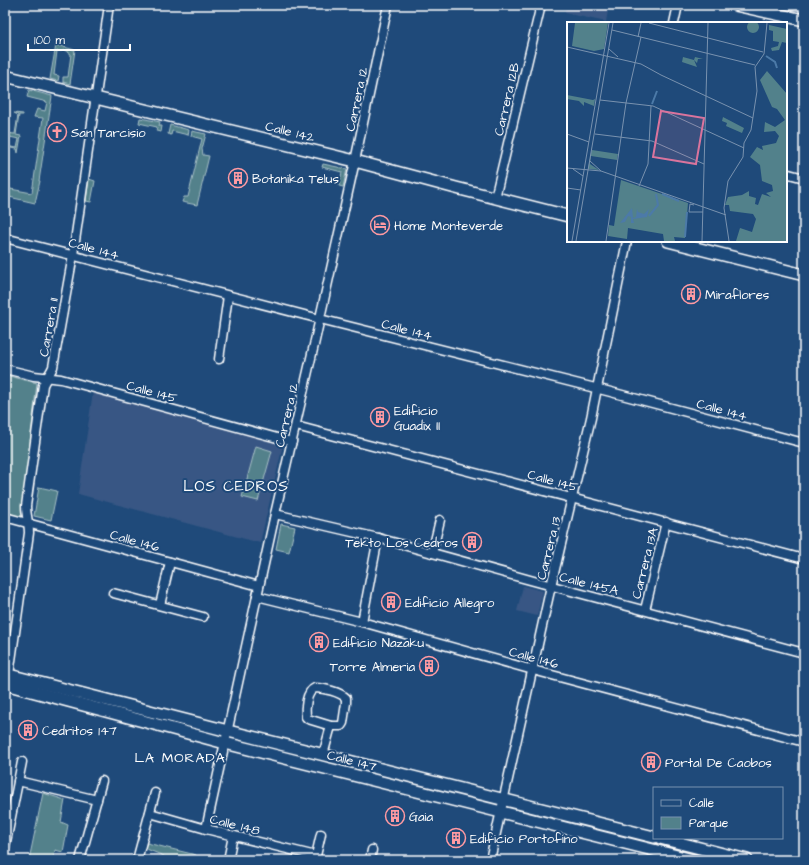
<svg xmlns="http://www.w3.org/2000/svg" width="809" height="865" viewBox="0 0 809 865" font-family="'Architects Daughter',sans-serif">
	<style>
		.built { fill: #375784 }
		.green { fill: #52818b; stroke: #a8c0c5 }
		.lines { fill: none; stroke-linecap: round; stroke-linejoin: round }
		.street-casing { stroke: #fff; stroke-width: 11 }
		.secondary-casing { stroke: #fff; stroke-width: 14 }
		.street { stroke: #1f4a7a; stroke-width: 8 }
		.secondary { stroke: #1f4a7a; stroke-width: 11 }
		.labels { text-anchor: middle; stroke-width: 4; stroke-linejoin: round; paint-order: stroke }
		.street-label { font-size: 13px; fill: #fff; stroke: #1f4a7a }
		.poi-label { font-size: 13px; fill: #fff; stroke: #1f4a7a; text-anchor: start }
		.neighbourhood-label { font-size: 14px; letter-spacing: 1px; fill: #fff; stroke: #1f4a7a }
		.quarter-label { font-size: 15px; letter-spacing: 1px; fill: #fff; stroke: #1f4a7a }
		.inset-river { fill: none; stroke: #4c7aa8; stroke-width: 2 }
		.inset-road { fill: none; stroke: #7992af; stroke-width: 1 }
		.view { fill: #da749d; fill-opacity: 0.15; stroke: #da749d; stroke-width: 2 }
		.inset-edge { fill: none; stroke: #fff; stroke-width: 2 }
	</style>
	<rect width="100%" height="100%" fill="#1f4a7a"/>
	<filter id="ink" filterUnits="userSpaceOnUse"><feTurbulence type="fractalNoise" baseFrequency=".025" numOctaves="2"/><feDisplacementMap in="SourceGraphic" scale="8" xChannelSelector="R" yChannelSelector="G"/><feConvolveMatrix kernelMatrix="1 2 1 2 8 2 1 2 1" color-interpolation-filters="sRGB"/></filter>
	<g filter="url(#ink)">
		<g class="built">
			<polygon points="566,5 609,5 606,22 565,13"/>
			<polygon points="93,392 283,445 260,543 78,494"/>
			<polygon points="523,586 543,591 537,616 517,611"/>
		</g>
		<g class="green">
			<polygon points="56,45 75,50 70,84 63,82 63,77 68,77 71,54 68,52 68,51 63,50 62,51 57,51 54,75 59,76 58,81 50,79"/>
			<polygon points="29,90 52,96 39,181 40,181 35,203 5,196 5,188 32,193 43,118 34,117 37,109 45,111 47,102 27,97"/>
			<polygon points="14,113 23,114 23,115 19,115 16,135 21,136 18,153 17,149 5,147 5,146 17,148 19,139 5,136 5,133 15,134 18,115"/>
			<polygon points="140,118 160,122 159,126 162,126 161,132 156,131 157,127 139,123"/>
			<polygon points="170,125 189,130 188,135 172,131 171,135 168,134"/>
			<polygon points="192,131 206,134 202,149 203,155 209,156 197,205 182,202 184,197 188,197 202,139 191,136"/>
			<polygon points="323,164 347,169 343,187 339,186 342,172 322,167"/>
			<polygon points="89,179 95,181 91,202 86,201"/>
			<polygon points="5,375 37,383 21,517 5,512"/>
			<polygon points="256,446 272,451 258,501 242,497"/>
			<polygon points="39,487 57,491 51,520 34,516"/>
			<polygon points="281,524 295,527 289,552 276,549"/>
			<polygon points="43,793 65,800 61,822 68,825 63,852 55,850 53,860 29,860"/>
			<polygon points="147,843 196,855 195,860 163,860 164,856 144,848"/>
		</g>
		<g class="lines">
			<g class="street-casing">
				<g id="street">
					<polyline points="674,23 678,5"/>
					<polyline points="789,174 804,178"/>
					<polyline points="495,198 541,5"/>
					<polyline points="5,238 320,319 607,391 804,443"/>
					<polyline points="219,359 228,296"/>
					<polyline points="5,369 34,376 61,379 292,442"/>
					<polyline points="296,426 804,559"/>
					<polyline points="275,514 378,538 541,583 804,653"/>
					<polyline points="5,517 259,586"/>
					<polyline points="432,553 440,520"/>
					<polyline points="113,593 203,617"/>
					<polyline points="257,596 362,622 533,670 804,742"/>
					<polyline points="160,605 170,562"/>
					<polyline points="645,610 666,522"/>
					<polyline points="362,622 378,538"/>
					<path d="M9,675L29,533C29,523 26,515 26,506L43,385C46,378 50,374 53,367L73,255L109,5"/>
					<path d="M315,688C324,688 340,692 346,698V703L343,723L341,726H331L308,719L306,717C305,708 306,692 315,688Z"/>
					<polyline points="323,755 331,726"/>
					<polyline points="18,781 97,800"/>
					<polyline points="150,813 206,829 316,856"/>
					<polyline points="206,829 275,514 314,345 355,161 388,5"/>
					<polyline points="5,847 22,762"/>
					<polyline points="80,860 102,781"/>
					<polyline points="137,860 155,793"/>
					<polyline points="228,860 233,836"/>
					<polyline points="315,860 321,834"/>
					<polyline points="370,860 372,850"/>
					<polyline points="490,860 551,586 591,418 627,241"/>
				</g>
			</g>
			<g class="secondary-casing">
				<g id="secondary">
					<polyline points="735,5 804,20"/>
					<polyline points="5,76 355,161 456,188 568,216"/>
					<polyline points="668,241 804,275"/>
					<polyline points="5,674 228,731 654,837"/>
					<polyline points="5,684 225,743 693,860"/>
					<polyline points="660,838 747,860"/>
				</g>
			</g>
			<use href="#street" class="street"/>
			<use href="#secondary" class="secondary"/>
		</g>
	</g>
	<defs>
		<g id="church-ring" transform="scale(1)"><circle r="9.5" fill="#1f4a7a" stroke="#ff9aa2" stroke-width="1.5"/><path d="M-1.2-6h2.4v3.5h3.3v2.4h-3.3V6h-2.4V-.1h-3.3v-2.4h3.3Z" fill="#ff9aa2"/></g>
		<g id="building-ring" transform="scale(1)"><circle r="9.5" fill="#1f4a7a" stroke="#ff9aa2" stroke-width="1.5"/><path d="M-4-6H4V6H1V3H-1V6H-4ZM-2.5-4.3h1.7v1.8h-1.7ZM.8-4.3h1.7v1.8H.8ZM-2.5-1h1.7V.8h-1.7ZM.8-1h1.7V.8H.8Z" fill="#ff9aa2"/></g>
		<g id="hotel-ring" transform="scale(1)"><circle r="9.5" fill="#1f4a7a" stroke="#ff9aa2" stroke-width="1.5"/><path d="M-6-4.5h1.5V1H6V5H4.5V3h-9V5H-6ZM-4 0a1.8 1.8 0 1 1 3.6 0ZM.5 0V-2.5h3Q6-2.5 6 0Z" fill="#ff9aa2"/></g>
	</defs>
	<g fill-rule="evenodd">
		<use href="#church-ring" x="57" y="132"/>
		<use href="#building-ring" x="238" y="178"/>
		<use href="#hotel-ring" x="380" y="225"/>
		<use href="#building-ring" x="691" y="294"/>
		<use href="#building-ring" x="380" y="417"/>
		<use href="#building-ring" x="472" y="542"/>
		<use href="#building-ring" x="391" y="602"/>
		<use href="#building-ring" x="319" y="642"/>
		<use href="#building-ring" x="429" y="666"/>
		<use href="#building-ring" x="28" y="730"/>
		<use href="#building-ring" x="651" y="762"/>
		<use href="#building-ring" x="395" y="816"/>
		<use href="#building-ring" x="456" y="838"/>
	</g>
	<g class="labels">
		<g class="street-label">
			<text transform="translate(356 99) rotate(-78)" y="5">Carrera 12</text>
			<text transform="translate(506 99) rotate(-77)" y="5">Carrera 12B</text>
			<text transform="translate(290 131) rotate(14)" y="5">Calle 142</text>
			<text transform="translate(94 248) rotate(15)" y="5">Calle 144</text>
			<text transform="translate(48 327) rotate(-80)" y="5">Carrera 11</text>
			<text transform="translate(407 329) rotate(14)" y="5">Calle 144</text>
			<text transform="translate(152 391) rotate(15)" y="5">Calle 145</text>
			<text transform="translate(722 409) rotate(15)" y="5">Calle 144</text>
			<text transform="translate(286 415) rotate(-77)" y="5">Carrera 12</text>
			<text transform="translate(553 480) rotate(15)" y="5">Calle 145</text>
			<text transform="translate(135 540) rotate(15)" y="5">Calle 146</text>
			<text transform="translate(548 548) rotate(-76)" y="5">Carrera 13</text>
			<text transform="translate(644 563) rotate(-76)" y="5">Carrera 13A</text>
			<text transform="translate(589 583) rotate(14)" y="5">Calle 145A</text>
			<text transform="translate(534 657) rotate(15)" y="5">Calle 146</text>
			<text transform="translate(352 760) rotate(14)" y="5">Calle 147</text>
			<text transform="translate(235 824) rotate(14)" y="5">Calle 148</text>
		</g>
		<g class="poi-label">
			<text x="71" y="137">San Tarcisio</text>
			<text x="252" y="183">Botanika Telus</text>
			<text x="394" y="230">Home Monteverde</text>
			<text x="705" y="299">Miraflores</text>
			<text x="394" y="415">Edificio<tspan x="394" dy="15">Guadix II</tspan></text>
			<text x="458" y="547" text-anchor="end">Tekto Los Cedros</text>
			<text x="405" y="607">Edificio Allegro</text>
			<text x="333" y="647">Edificio Nazaku</text>
			<text x="415" y="671" text-anchor="end">Torre Almeria</text>
			<text x="42" y="735">Cedritos 147</text>
			<text x="665" y="767">Portal De Caobos</text>
			<text x="409" y="821">Gaia</text>
			<text x="470" y="843">Edificio Portofino</text>
		</g>
		<g class="neighbourhood-label">
			<text x="180" y="762">LA MORADA</text>
		</g>
		<g class="quarter-label">
			<text x="236" y="491">LOS CEDROS</text>
		</g>
	</g>
	<g transform="translate(567 22)">
		<rect width="220" height="220" fill="#1f4a7a"/>
		<path d="M180 5a6 6 0 1 1 12 0a6 6 0 1 1-12 0ZM8,1H41L37,27L27,29L5,24ZM202,3L220,7V21L215,20L212,28L205,29L204,26L211,24L212,20L206,19V9L202,8ZM116,35L127,38L128,35L136,37H131L130,41L127,38L130,45L115,40ZM200,49L220,72V219H169L173,206L185,210L189,197L186,192L163,189L162,183H158L161,175L175,173L182,169V174L189,176L188,182L191,183L195,172L204,175L199,171L206,169L205,163L195,159L193,143L183,135L190,125L196,128L195,124L209,121L212,114L208,109L197,110L198,100L208,105L218,98L210,87L205,85L193,58ZM0,73L26,78L28,77L27,84L17,80V84L12,79L0,77ZM156,95L177,106L175,111L159,104L160,101L155,99ZM25,125V128L51,132L50,138L24,134L23,142L32,148L21,147ZM54,158L121,181L118,216L107,215L108,219H97L96,212L61,206L60,217L41,214L42,203L47,204Z" fill="#52818b"/>
		<path d="M65,186L66,196L69,195L70,187L71,190L77,192L82,187L80,195L66,197L67,201H64V195L61,194L58,200L53,201Z" fill="#4c7aa8"/>
		<path class="inset-river" d="M199,34L208,40L210,46M85,82L90,69M95,172L112,179M82,194L91,183L89,172M118,215L120,190"/>
		<path class="inset-road" d="M82,1L196,30M45,8L188,43M71,15L74,1M0,25L74,42L94,53M42,27L51,35M94,53L186,96M33,78L86,84L177,126M0,112L22,120M28,112L85,119L137,142M23,139L34,149M0,146L34,149L159,193M6,147L16,154M72,164L81,142L84,84M0,166L14,168M127,183L123,182L122,190H136M5,219L42,1M9,219L46,1M39,219L59,81L74,15M135,219L141,1M162,219L157,186L161,159L176,135L177,121L184,108L190,69L188,45L197,32L200,1"/>
		<path class="view" d="M94,89L137,96L129,142L86,135Z"/>
		<rect width="220" height="220" class="inset-edge"/>
	</g>
	<rect width="809" height="865" fill="none" stroke="#1f4a7a" stroke-width="20"/>
	<rect x="10" y="10" width="789" height="845" fill="none" stroke="#fff" stroke-width="1.5" filter="url(#ink)"/>
	<rect x="653" y="787" width="130" height="52" fill="#1f4a7a" stroke="#7992af"/>
	<rect x="661" y="800" width="20" height="6" fill="#1f4a7a" stroke="#7992af"/>
	<text x="689" y="807" font-size="12" fill="#ffffff">Calle</text>
	<rect x="661" y="817" width="20" height="12" fill="#52818b" stroke="#7992af"/>
	<text x="689" y="827" font-size="12" fill="#ffffff">Parque</text>
	<path d="M28 44v6h102v-6" fill="none" stroke="#ffffff" stroke-width="2"/>
	<text x="34" y="44" font-size="12" fill="#ffffff" stroke="#1f4a7a" stroke-width="3" paint-order="stroke">100 m</text>
</svg>
